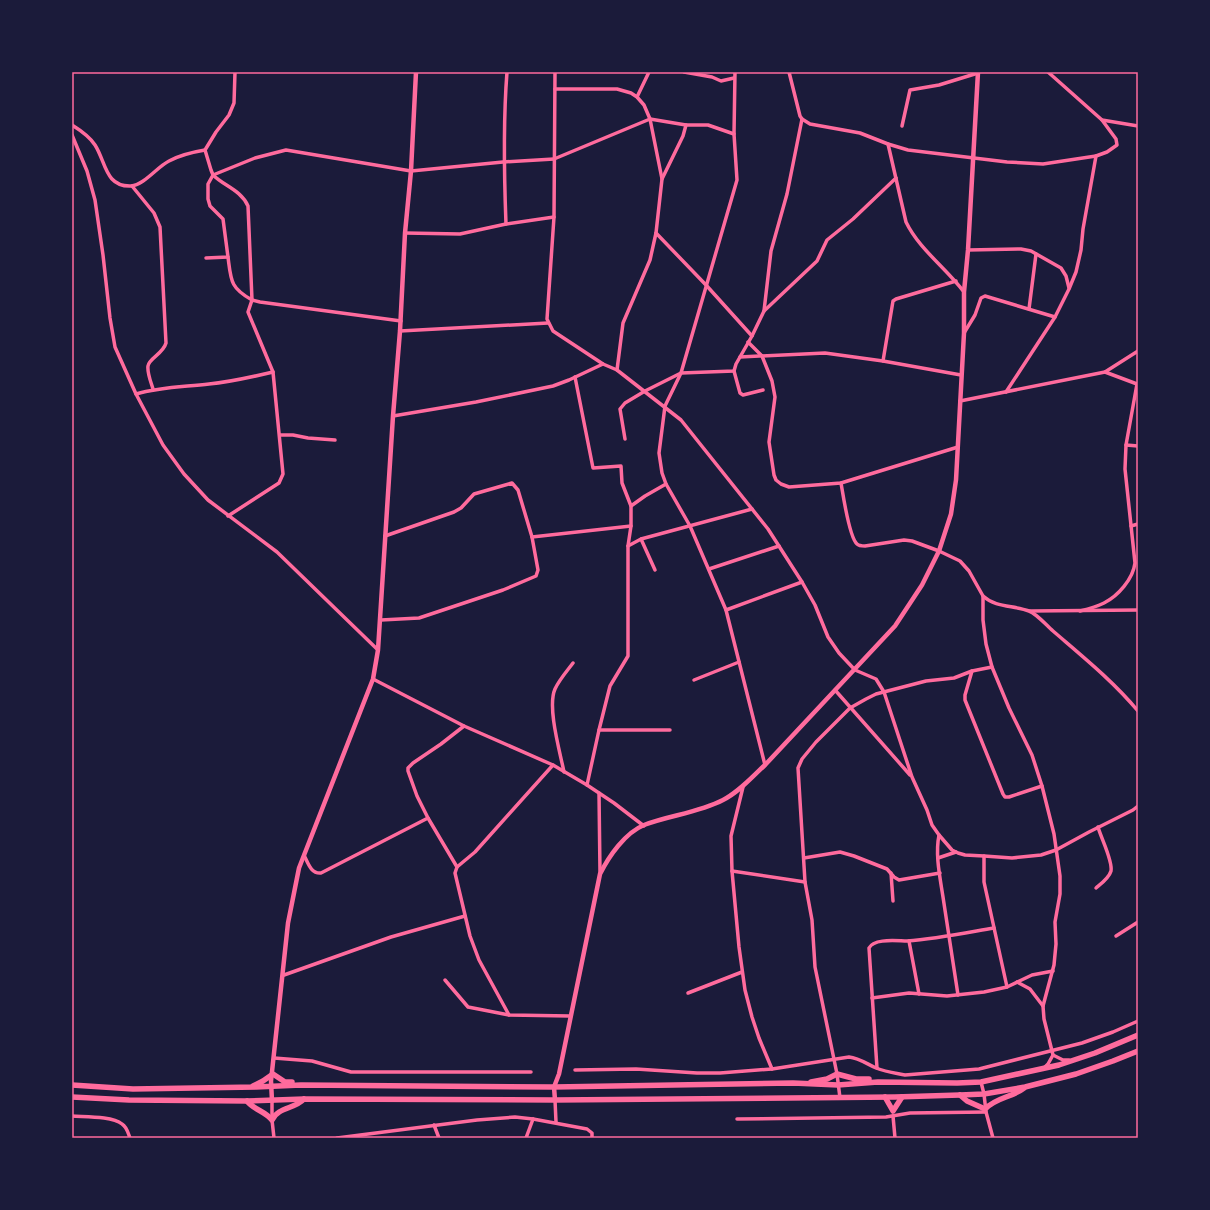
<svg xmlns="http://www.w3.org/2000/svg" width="1210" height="1210" viewBox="0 0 1210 1210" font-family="'Nunito Sans',sans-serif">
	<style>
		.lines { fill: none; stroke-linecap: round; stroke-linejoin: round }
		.minor { stroke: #ff6b9d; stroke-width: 3.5 }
		.tertiary { stroke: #ff6b9d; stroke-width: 4.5 }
		.primary { stroke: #ff6b9d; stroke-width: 5.5 }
		.neatline { fill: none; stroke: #ff6b9d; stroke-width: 1.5 }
	</style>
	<rect width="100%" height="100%" fill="#1b1b3a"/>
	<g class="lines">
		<g class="minor">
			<polyline points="555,72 554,217 547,319 553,331 603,364 617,370 681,420 768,529 802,582 815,605 828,637 839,653 855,670 876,679 884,692 912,777 927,810 932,825 939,835 952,850 958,853 965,855 984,856 1012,858 1041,855 1056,850 1089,832 1133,810 1138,806"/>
			<polyline points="684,72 712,77 721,81 734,78"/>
			<polyline points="735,72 734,134 737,180 681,373 665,406 659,453 662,473 666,484 690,526 726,610 765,765"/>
			<polyline points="789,72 800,116 802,119 810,124 860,133 888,144 908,150 1007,162 1043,164 1096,156"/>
			<polyline points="1048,72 1102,120 1138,126"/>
			<polyline points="555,89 617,89 631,93 637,97 644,105 650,119 662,179"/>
			<polyline points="637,97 649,72"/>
			<path d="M72,125C80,130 90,137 95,145C106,162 105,187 131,186C144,185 157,167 169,161C180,155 193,152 205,150L216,132L229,115L234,103L235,72"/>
			<polyline points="902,126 910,90 939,85 978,73"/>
			<polyline points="72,135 87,171 95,200 103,255 110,318 115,347 136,394 163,445 184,474 208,500 277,552 378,650"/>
			<path d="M888,144L906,222C919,249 946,268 964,292"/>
			<path d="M205,150L211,170L213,175C224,186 241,190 248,206L252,300C230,288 231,280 228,257"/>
			<path d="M132,186L154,213L160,227L166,343C163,354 149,358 148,366C147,373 151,382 153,389"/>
			<path d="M506,224C504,173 503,123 507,72"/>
			<polyline points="405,233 460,234 506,224 554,217"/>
			<polyline points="656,233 706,285 752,336"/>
			<polyline points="968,250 1021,249 1031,251 1061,268 1066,276 1069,288"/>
			<polyline points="206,258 228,257 223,219 210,206 208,199 208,184 213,175 255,158 286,150 411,171 503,162 554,159 650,119 686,125"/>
			<polyline points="1029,309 1036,254"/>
			<polyline points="764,311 771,251 787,194 802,119"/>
			<polyline points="400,331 548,323"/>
			<polyline points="964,333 975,315 981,298 985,296 1055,317"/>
			<polyline points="748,342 762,356 772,381 775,397 769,442 774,475 776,480 781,484 789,487 841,483 958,447"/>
			<polyline points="740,357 825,353 883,361 961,375"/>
			<polyline points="883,361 893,301 896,299 956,281"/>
			<polyline points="617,370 623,323 650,260 656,233 662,179 683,136 686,125 708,125 734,134"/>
			<polyline points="734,371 740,393 743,395 763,390"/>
			<polyline points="575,377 593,468 621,466 622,483 631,506 631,526 628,546 628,656 610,686 599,730 587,785"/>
			<polyline points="1006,392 1055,317 1069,289 1076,272 1081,250 1083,229 1096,156 1107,152 1117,145 1116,139 1102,120"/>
			<path d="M136,394C161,387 184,387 209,384C231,382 252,377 273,372"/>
			<polyline points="960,401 1105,372 1138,351"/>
			<polyline points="393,416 476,402 553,386 569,380 603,364"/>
			<polyline points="280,435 293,435 308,438 335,440"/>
			<polyline points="625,439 620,409 625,403 645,391 681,373 734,371 736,364 752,336 764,311 817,261 827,240 853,219 896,178"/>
			<polyline points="1126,445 1138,446"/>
			<path d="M841,483C843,494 849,537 857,544C859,546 862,546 865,546L904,540L912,541L939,551L960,561L969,571L983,596C996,608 1013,605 1029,611C1037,614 1046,625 1053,631C1082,656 1113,681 1138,711"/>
			<polyline points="631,506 645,496 666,484"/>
			<polyline points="228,516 279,483 283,474 273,372 248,312 252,300 260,302 401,321"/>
			<polyline points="1131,526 1138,524"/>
			<polyline points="532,537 631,526"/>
			<polyline points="641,539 655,570"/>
			<polyline points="628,546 641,539 752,509"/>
			<polyline points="709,569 779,546"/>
			<polyline points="983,596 983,620 986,644 992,667 1009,708 1032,755 1042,786 1054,834 1060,876 1060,894 1055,922 1056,944 1054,965 1043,1006 1044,1019 1053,1055 1048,1064 1045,1067"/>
			<polyline points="726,610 802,582"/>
			<polyline points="1030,611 1138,610"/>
			<path d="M1080,611C1088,609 1096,607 1104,603C1118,596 1133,579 1135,563L1125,469L1126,445L1137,384L1105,372"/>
			<polyline points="381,620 419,618 503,590 536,576 538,570 532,537 518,490 512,483 474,494 461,508 454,512 385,536"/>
			<polyline points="972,671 965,695 965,700 1003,794 1005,797 1009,797 1042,786"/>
			<polyline points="373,679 464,726 553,765 587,785 614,803 644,826"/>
			<polyline points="694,680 739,662"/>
			<polyline points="835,690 910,775"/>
			<polyline points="599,730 670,730"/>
			<polyline points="553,765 475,852 457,867 455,873 470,936 479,960 509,1015 570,1016"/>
			<path d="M564,772C560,752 547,707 555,689C559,680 567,671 573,663"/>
			<polyline points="743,787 731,836 732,871 739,947 745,990 752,1017 759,1038 772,1069"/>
			<polyline points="599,793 600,873"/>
			<path d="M939,835C935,855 940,877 943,897C948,930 953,962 958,995"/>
			<path d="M304,855C308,863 311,874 321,873L428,818"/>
			<polyline points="984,856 984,882 1007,987"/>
			<polyline points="804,858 840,852 854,856 887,869 894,877 899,880 940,873"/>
			<polyline points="938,858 956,852"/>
			<polyline points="457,867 428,818 417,796 408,771 408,768 413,763 441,744 464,726"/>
			<polyline points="732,871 805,882"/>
			<polyline points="891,873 893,901"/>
			<path d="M1096,888C1102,883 1109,878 1111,871C1113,861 1101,838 1098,827"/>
			<polyline points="1116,936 1138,922"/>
			<polyline points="909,941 919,994"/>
			<polyline points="284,975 391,937 465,916"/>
			<polyline points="445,980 468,1007 509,1015"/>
			<polyline points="1017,982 1030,989 1043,1006"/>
			<polyline points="688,993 742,972"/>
			<polyline points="872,998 909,993 947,996 984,992 1007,987 1032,975 1053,971"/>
			<polyline points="1053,1055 1063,1060 1069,1060"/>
			<polyline points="274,1058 312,1061 351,1072 531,1072"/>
			<path d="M877,1068L869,948C874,938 897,941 907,941C936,939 965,933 994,928"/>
			<path d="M575,1070L636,1069L697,1073H720L772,1069L849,1057C859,1058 867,1064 876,1068C886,1072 895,1073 905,1075L979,1069L1082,1043L1113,1032L1138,1021"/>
			<polyline points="981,1082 984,1094 986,1112 993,1138"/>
			<polyline points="840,1098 837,1074 815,967 812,920 805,882 798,768 802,759 816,742 850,708 866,699 876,694 926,681 954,678 972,671 992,667"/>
			<polyline points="555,1100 556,1122"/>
			<polyline points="272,1101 272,1120 274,1138"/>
			<path d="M72,1116C85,1117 112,1116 122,1124C127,1127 128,1133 130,1138"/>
			<polyline points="893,1116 895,1138"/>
			<polyline points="737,1119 886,1117 910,1113 986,1112"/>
			<polyline points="434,1125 439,1138"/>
			<polyline points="337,1138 477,1120 515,1117 533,1119 587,1129 592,1133 592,1138"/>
			<polyline points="526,1138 533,1119"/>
		</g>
		<g class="tertiary">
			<path d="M555,1100L554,1087L559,1074L600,874C609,856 625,833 644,825C670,815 698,813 723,800C739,792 752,777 765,765L895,626L922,585L939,551L951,514L956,480L964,333V292L968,250L978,72"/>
			<polyline points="272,1101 271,1081 288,923 299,868 373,679 378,650 393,416 400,331 405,233 411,171 416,72"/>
		</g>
		<g class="primary">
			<polyline points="811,1082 827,1079 837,1074 856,1079 869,1079"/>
			<polyline points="72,1085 133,1089 256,1087 301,1085 554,1087 793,1083 838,1085 878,1082 957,1083 981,1082 1059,1065 1095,1053 1138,1035"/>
			<polyline points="253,1086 263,1081 273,1074 285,1082 292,1082"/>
			<path d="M960,1095L967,1101L985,1109C997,1097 1011,1098 1024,1088"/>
			<polyline points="72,1097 129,1100 247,1101 304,1099 555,1100 895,1097 960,1095 984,1094 1025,1087 1076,1074 1113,1061 1138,1051"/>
			<polyline points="885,1097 893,1111 902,1097"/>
			<path d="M247,1101C254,1110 265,1111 272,1120C278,1107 295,1109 304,1099"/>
		</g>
	</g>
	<rect width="1210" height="1210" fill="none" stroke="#1b1b3a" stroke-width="146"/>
	<rect x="73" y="73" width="1064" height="1064" class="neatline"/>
</svg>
